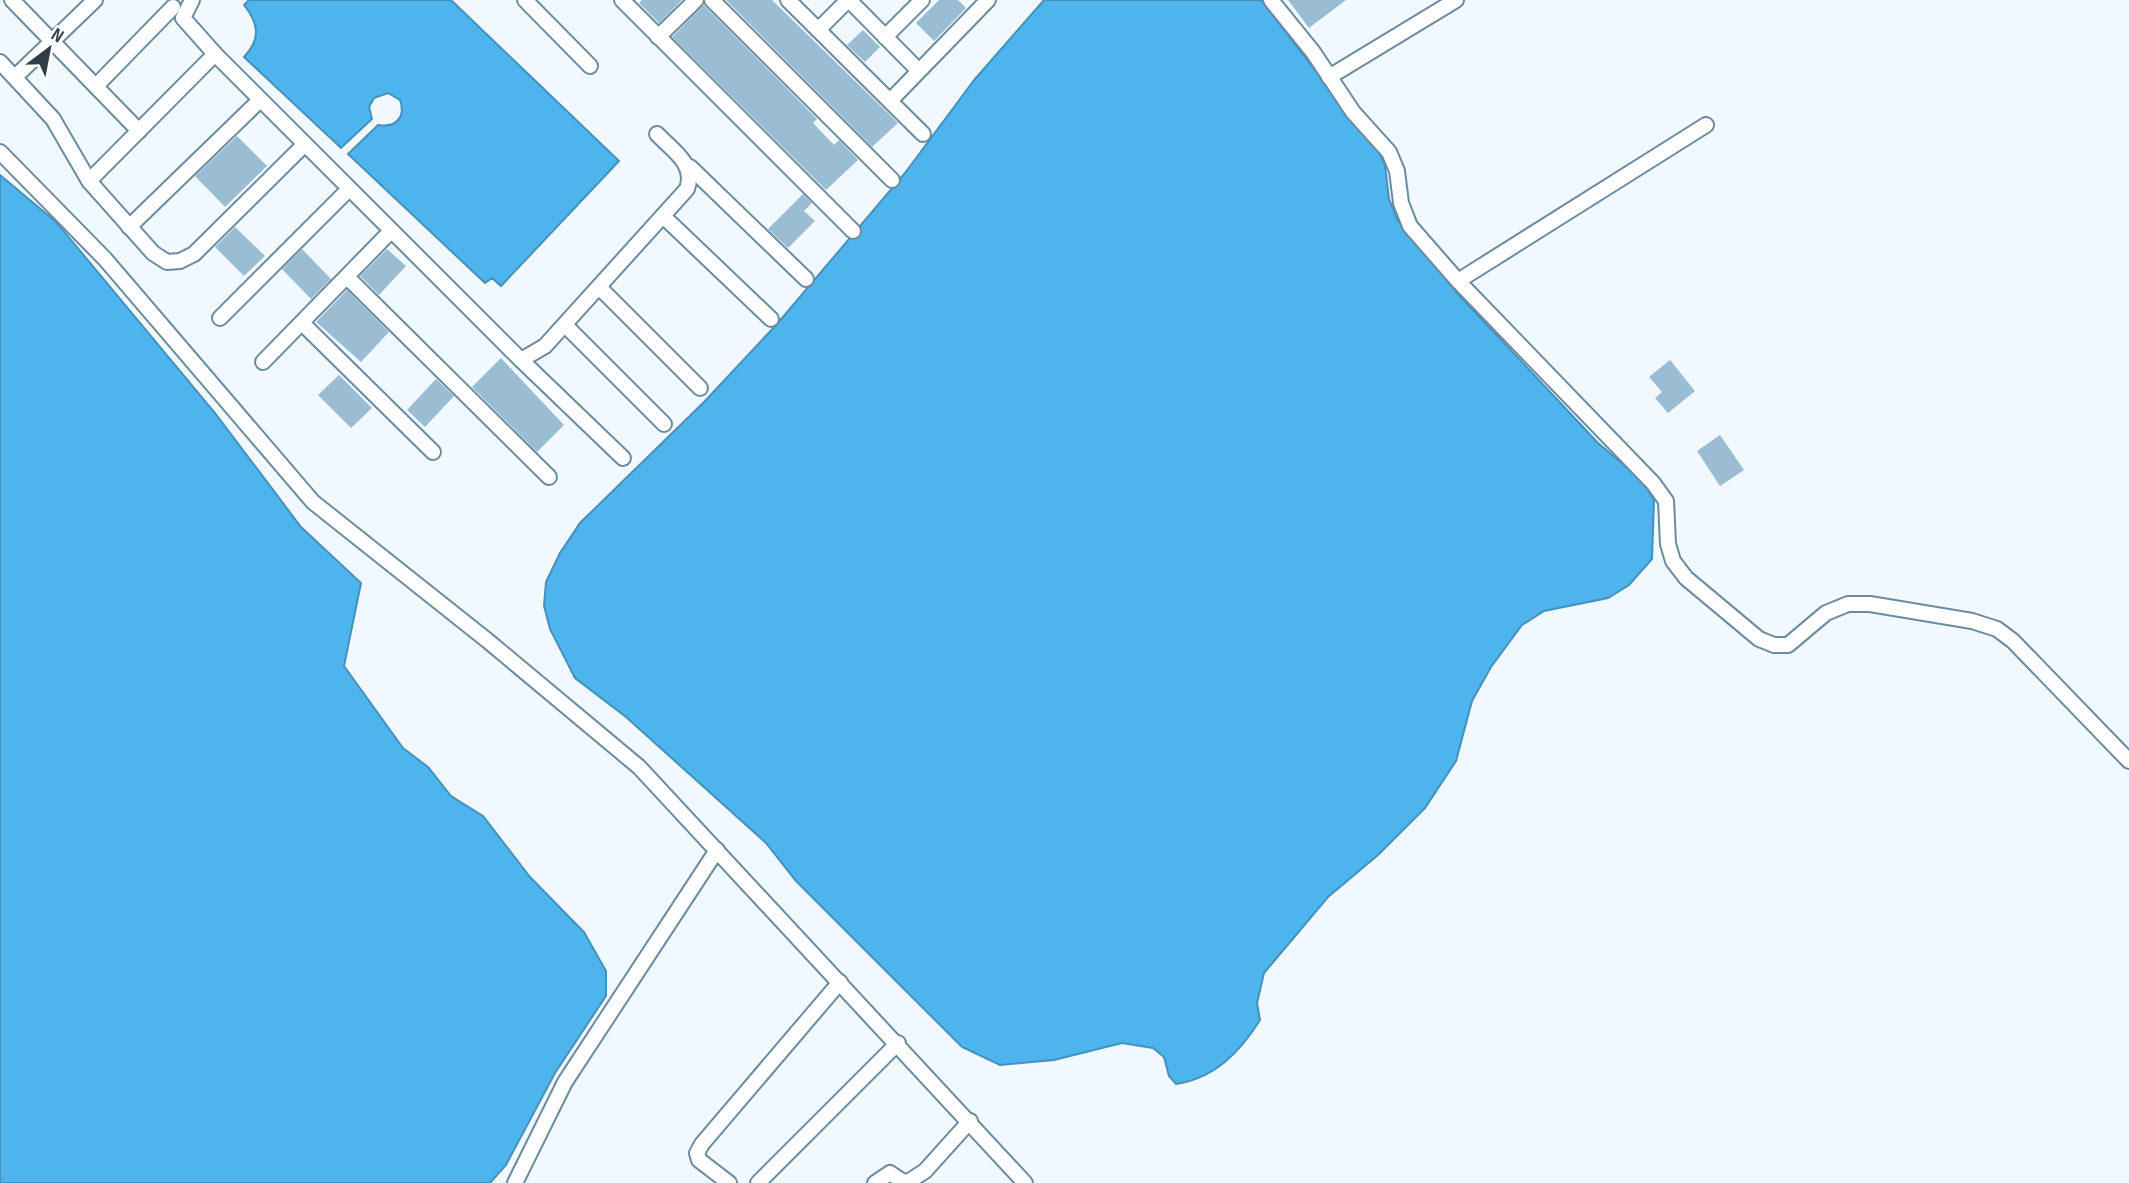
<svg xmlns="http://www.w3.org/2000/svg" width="2129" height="1183" viewBox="0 0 2129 1183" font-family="'Sofia Sans Condensed',sans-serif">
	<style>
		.water { fill: #4db4ee; stroke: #4491bc; stroke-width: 2 }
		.building { fill: #9abdd4 }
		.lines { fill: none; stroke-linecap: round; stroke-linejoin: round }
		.street-casing { stroke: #6a8ba0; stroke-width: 18 }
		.street { stroke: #fff; stroke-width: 14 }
	</style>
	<rect width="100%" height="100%" fill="#f2f9fe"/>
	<g class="water">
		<path d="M249,0H451L619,161L501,286L492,278L485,283L348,154L378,125C396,128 406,117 400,100L388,93L374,98L369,107L372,119L341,148L244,57C261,39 259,24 244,5Z"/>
		<path d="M1044,0H1261L1327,86L1348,118L1377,148L1385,165L1389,199L1397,219L1457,293L1598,443L1644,482L1654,501L1652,559L1629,585L1608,598L1544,611L1522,625L1491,667L1472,701L1456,761L1425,808L1378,855L1328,897L1264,973L1257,1003L1260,1020C1240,1052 1215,1078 1176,1084L1169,1076L1164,1057L1153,1048L1122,1043L1054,1060L1000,1065L962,1047L796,881L766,843L626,717L575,678L550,629L544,606L546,582L560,553L580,523L704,402L777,324L905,173L975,79Z"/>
		<polygon points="0,175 56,222 215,413 301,527 361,583 344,666 403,748 428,767 451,796 483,816 530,877 584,932 606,971 606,996 555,1073 506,1165 490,1183 0,1183"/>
	</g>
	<g class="building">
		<polygon points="642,0 682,0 659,23 639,3"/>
		<polygon points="726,0 772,0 898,123 872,147"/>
		<polygon points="939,0 958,0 966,8 934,41 916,23"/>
		<polygon points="1288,0 1346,0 1309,28"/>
		<polygon points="704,5 817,119 813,123 834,145 839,140 858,160 826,190 672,37"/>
		<polygon points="863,30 880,47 865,62 847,45"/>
		<polygon points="237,136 267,166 225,207 195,176"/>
		<polygon points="803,194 812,203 804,211 815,221 788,248 768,229"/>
		<polygon points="235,227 265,256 244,276 215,247"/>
		<polygon points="302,249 331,279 311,299 282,269"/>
		<polygon points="387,249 406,266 379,295 360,276"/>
		<polygon points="347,290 389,332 361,362 316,322"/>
		<polygon points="501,358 564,425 537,452 472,387"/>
		<polygon points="1670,360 1695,391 1668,413 1655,398 1662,392 1649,377"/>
		<polygon points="339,375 372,408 351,428 318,395"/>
		<polygon points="436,379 454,396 425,427 407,410"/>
		<polygon points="1720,435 1744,470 1720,486 1697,451"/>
	</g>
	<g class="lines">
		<g class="street-casing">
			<g id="street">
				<polyline points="12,0 139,131"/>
				<path d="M192,0L183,18L215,54L521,360L545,346L687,189C696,164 673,151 657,134"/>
				<polyline points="525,0 590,66"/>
				<polyline points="622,0 853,231"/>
				<polyline points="712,0 892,180"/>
				<polyline points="788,0 923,134"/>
				<polyline points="849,0 918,70"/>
				<polyline points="1271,0 1313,52 1353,112 1389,152 1397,171 1401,203 1410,226 1458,281 1653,483 1666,501 1668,544 1673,561 1686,578 1759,639 1774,645 1788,645 1826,613 1848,604 1870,604 1972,621 1997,629 2013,641 2129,761"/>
				<polyline points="818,30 848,0"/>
				<polyline points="658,37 696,0"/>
				<polyline points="885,37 922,0"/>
				<polyline points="0,62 53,119 89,181 153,253 167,262 180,261 194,254 304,145"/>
				<polyline points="15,77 95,0"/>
				<polyline points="1329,77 1456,0"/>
				<polyline points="96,86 173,7"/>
				<polyline points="890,101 988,0"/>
				<polyline points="0,152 105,259 313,502 488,641 639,767 1025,1183"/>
				<polyline points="690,167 806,279"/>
				<polyline points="89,181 215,54"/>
				<polyline points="663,216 771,319"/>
				<polyline points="129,227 259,101"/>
				<polyline points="347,277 549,477"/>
				<polyline points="1458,281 1706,125"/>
				<polyline points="599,287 700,388"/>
				<polyline points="220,318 348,190"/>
				<polyline points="302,323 433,452"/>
				<polyline points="565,325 664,424"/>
				<polyline points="521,360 623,458"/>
				<polyline points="263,362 390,232"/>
				<polyline points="515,1183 565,1082 717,850"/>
				<polyline points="729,1183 699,1160 697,1153 702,1144 840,982"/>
				<polyline points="758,1183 898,1043"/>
				<polyline points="875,1183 890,1173 902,1181 908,1182 925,1171 970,1121"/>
			</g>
		</g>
		<use href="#street" class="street"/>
	</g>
	<g transform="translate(49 49) rotate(32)" stroke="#ffffff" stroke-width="5" paint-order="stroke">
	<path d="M0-5L12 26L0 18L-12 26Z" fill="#303e47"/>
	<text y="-10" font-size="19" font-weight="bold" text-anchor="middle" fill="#303e47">N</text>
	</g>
</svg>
